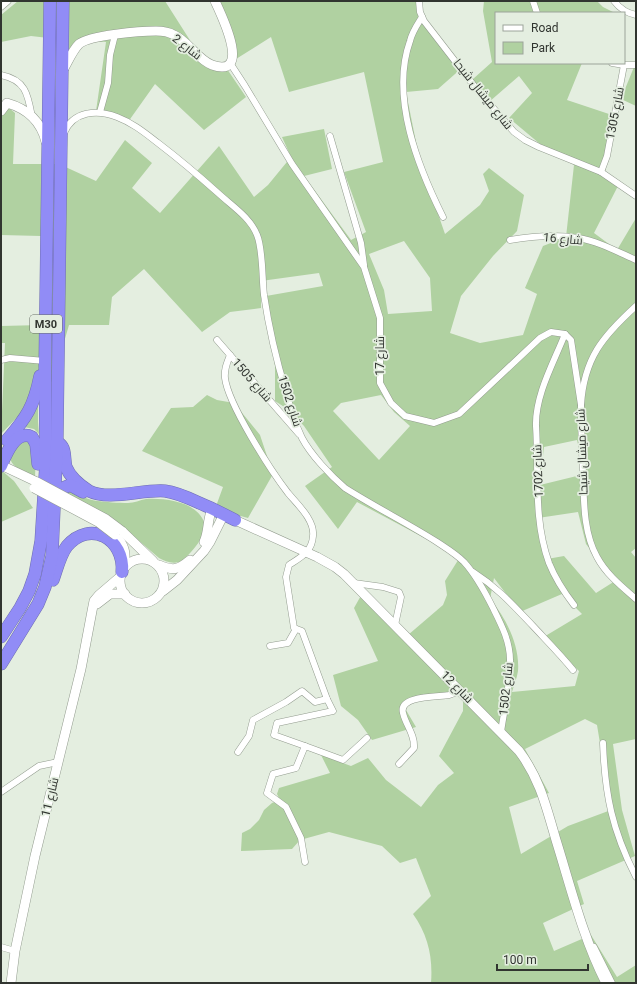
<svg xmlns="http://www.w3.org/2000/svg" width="637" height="984" viewBox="0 0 637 984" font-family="Roboto,Cairo,sans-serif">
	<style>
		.green { fill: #b0d1a1; fill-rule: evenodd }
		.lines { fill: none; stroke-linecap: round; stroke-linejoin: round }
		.street-casing { stroke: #939c8f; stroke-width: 7 }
		.secondary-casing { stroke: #939c8f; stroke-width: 10 }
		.highway-casing { stroke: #6f6eb1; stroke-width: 13 }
		.street { stroke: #fff; stroke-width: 6 }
		.secondary { stroke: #fff; stroke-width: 9 }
		.highway { stroke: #918cf6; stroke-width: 12 }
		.secondary-bridge-casing { stroke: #939c8f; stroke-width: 10; stroke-linecap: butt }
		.secondary-bridge { stroke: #fff; stroke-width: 9 }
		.labels { text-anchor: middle; stroke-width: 3.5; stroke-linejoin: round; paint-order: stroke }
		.shield { fill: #e4eee0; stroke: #676c65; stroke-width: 1 }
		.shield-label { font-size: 11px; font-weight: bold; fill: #313530 }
		.street-label { font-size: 12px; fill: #313530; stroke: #e4eee0 }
	</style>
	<rect width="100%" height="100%" fill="#e4eee0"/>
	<g class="green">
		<path d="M18,1H165L193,45L203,56L227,69L246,97L204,130L155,84L128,122L96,111L106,42C94,41 79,44 68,49L57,39L31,36L1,42V15Z"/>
		<path d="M217,1H421L423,16L463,67L438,89L406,92L420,162L445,234L480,205L489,191L483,174L489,168L524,195L517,231L493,256L461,296L450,333L480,343L523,335L537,294L525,288L543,246L566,237L574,165L540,144L509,118L532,93L519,76L489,102L473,79L492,62L483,11L484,1H597L603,7L615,13H496V63H582L567,100L615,116L605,172L620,182L594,233L617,250L636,218V548L631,552L636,558V739L613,744L622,810L635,856L577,881L584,904L543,923L554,951L591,935L617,977L636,965V983H431C433,957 428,935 413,914L431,896L416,858L400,863L382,846L329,832L300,840L292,849L241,851L242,833L250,829L259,820L264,810L272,803L280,800L277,794L279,788L330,773L321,755L351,766L368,758L386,780L421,807L438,785L454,773L439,756L463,711V697L458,689L403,705L416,727L372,740L358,720L341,706L333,675L378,661L354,608L363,592L408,635L443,605L447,595L445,581L460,557L357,502L338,529L305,486L332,467L304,426L289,410L275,401V366L266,296L323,286L319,273L261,281V308L230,312L202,332L144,269L112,297L109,325H69L53,380L1,434L5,343H1V326L42,325L41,236L1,235V104L8,107L15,113L13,164H59L96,181L125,140L152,163L132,188L160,213L219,146L254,197L268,185L291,157L282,137L324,129L332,169L304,176L351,240L366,232L344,172L383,162L364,72L289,92L271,37L236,59ZM404,241L430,278L432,311L388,314L384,290L369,254ZM381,395L394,412L410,426L379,460L333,411L341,403ZM577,440L585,474L540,485L544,447ZM578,512L586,544L615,581L596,593L564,556L547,559L538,518ZM494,578L520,612L562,594L582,614L542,638L579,671L575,686L512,692C514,685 517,678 518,671C520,645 506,618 490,599ZM585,719L597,725L611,810L568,826L521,854L509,807L549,793L525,749Z"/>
		<polygon points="636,62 636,106 621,99"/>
		<polygon points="207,395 217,400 234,403 260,435 273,474 248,518 215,509 223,487 142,451 171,408 193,407"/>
		<polygon points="38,404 38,422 39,434 34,429 24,427"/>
		<path d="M28,439L36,454L35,477C24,472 0,463 15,448C18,444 23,442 28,439Z"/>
		<polygon points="1,470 14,481 33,508 1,522"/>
		<path d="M65,490C76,493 87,500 97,501C105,502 119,503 128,503C134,503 140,500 146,499C163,498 189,501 200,515C211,528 200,542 191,552C187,556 184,560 179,562C171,564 165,561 159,558L116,521L63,492Z"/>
	</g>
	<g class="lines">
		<g class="street-casing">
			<g id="street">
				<polyline points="419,1 420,12 424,21 475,87 514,132 525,140 539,147 601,172 636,196"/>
				<polyline points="533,1 537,13"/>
				<path d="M614,1C620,9 626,13 636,15"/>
				<polyline points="1,7 8,1"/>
				<path d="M422,17C417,25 412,32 410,41C390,97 418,167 443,217"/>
				<polyline points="230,63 245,86 292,164 364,267 380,318 380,383 391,403 405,416 434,423 459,414 540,338 551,332 565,334 571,340 581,405"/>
				<polyline points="612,63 624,65"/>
				<path d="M1,75C26,80 28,95 32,117"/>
				<polyline points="100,112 108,83 110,55 115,35"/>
				<path d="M64,133C73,111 97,109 117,117C133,123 145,133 158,143C179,159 199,176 218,193C232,206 250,217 257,235C263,249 262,278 264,295C269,329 276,359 286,392C290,408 295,423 302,438C311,455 330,475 345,488C375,507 407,523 437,542C446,548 456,554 464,562C476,575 485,592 493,608C501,624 510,641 510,660C511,681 504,711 501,732"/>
				<polyline points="330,136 361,243 364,265"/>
				<polyline points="601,172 607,156 624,65 636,65"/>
				<path d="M510,240C533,236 556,234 578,238C598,241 618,252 636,260"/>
				<path d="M636,306C603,336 584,358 581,405C581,427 582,450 583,472C584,500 583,532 597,557C606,574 621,586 636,599"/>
				<path d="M565,334C554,362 535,395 536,426C539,471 533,519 549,563C555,578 564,592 574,605"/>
				<polyline points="217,340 299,434"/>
				<path d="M230,355C227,363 224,369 225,378C228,404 271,471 288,493C297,504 315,520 313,536C312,552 301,557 289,565L286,577L294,628L302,631L327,699L333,711L277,723L274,735L305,746"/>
				<polyline points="1,360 10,358 45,361"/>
				<path d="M473,572C498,588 512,604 533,626C546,640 560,654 573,670"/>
				<polyline points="354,583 383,587 399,592 401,597 395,625"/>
				<polyline points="270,646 288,643 296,629"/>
				<path d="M603,743C605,795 612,830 636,877"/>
				<polyline points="238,752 249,736 253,720 286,702 302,691 315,702 327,699"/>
				<path d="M399,764L414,748C415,734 406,726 403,713C398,695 439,697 449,695C453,694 457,692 460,690"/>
				<polyline points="1,792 39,766 58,762"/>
				<polyline points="305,862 301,838 286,807 267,793 273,774 296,768 305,746 343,760 367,738"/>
				<polyline points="1,947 15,951"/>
				<polyline points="594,947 612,983"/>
			</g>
		</g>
		<g class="secondary-casing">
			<g id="secondary">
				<path d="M63,70C68,62 72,51 79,44C90,35 141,31 156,31C162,31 169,32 174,35C188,41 198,60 212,65C253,79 221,14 215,1"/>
				<path d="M1,111L7,103C28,109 41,121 46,142"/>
				<polyline points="1,465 37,482"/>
				<path d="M235,520L317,557L335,567L344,574L519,751C540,779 546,806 556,840C571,888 583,938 606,983"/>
				<polyline points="122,531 153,561"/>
				<path d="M115,535C123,543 127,553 124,564"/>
				<path d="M204,542C209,532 207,520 212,509"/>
				<circle cx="142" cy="581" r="22"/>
				<path d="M159,565C173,571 178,570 190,560"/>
				<polyline points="163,591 177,580 204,551 210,542 224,514"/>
				<polyline points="97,604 110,594 125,594"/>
				<polyline points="11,983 15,951 35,856 81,669 92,611 94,601 99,595 120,577"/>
			</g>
		</g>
		<g class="highway-casing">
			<g id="highway">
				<path d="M7,440C27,417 34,406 40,376"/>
				<path d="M60,444C66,449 64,459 66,467C70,477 81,486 89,491C109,501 143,489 165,491C181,493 196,502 211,508C219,512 227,516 235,520"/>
				<path d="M1,466C6,454 16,429 32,437L36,444L38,464"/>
				<polyline points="55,497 61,489 70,485 83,492"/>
				<path d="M53,580C57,569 60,555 67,546C90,519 125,539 122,572"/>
				<polyline points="1,637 20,608 29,591 35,574 41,541 46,461 45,364 50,1"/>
				<polyline points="1,664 38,604 45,587 52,556 57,443 63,1"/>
			</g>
		</g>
		<use href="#street" class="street"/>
		<use href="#secondary" class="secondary"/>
		<use href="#highway" class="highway"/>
		<g class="secondary-bridge-casing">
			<g id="secondary-bridge">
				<polyline points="37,482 106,519 122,531"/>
				<polyline points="34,488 98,522 115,535"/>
			</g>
		</g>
		<use href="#secondary-bridge" class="secondary-bridge"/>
	</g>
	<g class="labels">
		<rect class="shield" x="30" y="315" width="32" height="18" rx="3"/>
		<g class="shield-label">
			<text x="46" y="328">M30</text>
		</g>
		<g class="street-label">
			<text transform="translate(187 47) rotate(38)" y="4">شارع 2</text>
			<text transform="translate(483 94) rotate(51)" y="4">شارع ميشال شيحا</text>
			<text transform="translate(615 113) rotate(-79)" y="4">شارع 1305</text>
			<text transform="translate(563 239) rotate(5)" y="4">شارع 16</text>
			<text transform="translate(380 356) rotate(-90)" y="4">شارع 17</text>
			<text transform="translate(252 380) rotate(49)" y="4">شارع 1505</text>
			<text transform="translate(290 401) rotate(72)" y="4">شارع 1502</text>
			<text transform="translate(582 452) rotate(-92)" y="4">شارع ميشال شيحا</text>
			<text transform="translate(538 471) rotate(-92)" y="4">شارع 1702</text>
			<text transform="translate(457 687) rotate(45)" y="4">شارع 12</text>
			<text transform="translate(506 689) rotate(-84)" y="4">شارع 1502</text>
			<text transform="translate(50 797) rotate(-76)" y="4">شارع 11</text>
		</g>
	</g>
	<rect width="637" height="984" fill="none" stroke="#313530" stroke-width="4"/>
	<rect x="495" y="12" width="130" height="52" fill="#e4eee0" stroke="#9ca49a"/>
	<rect x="503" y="25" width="20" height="6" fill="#ffffff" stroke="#9ca49a"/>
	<text x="531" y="32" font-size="12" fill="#313530">Road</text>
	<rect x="503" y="42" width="20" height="12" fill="#b0d1a1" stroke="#9ca49a"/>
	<text x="531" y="52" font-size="12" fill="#313530">Park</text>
	<path d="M497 964v6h91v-6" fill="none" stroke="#313530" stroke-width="2"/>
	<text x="503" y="964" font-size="12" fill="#313530" stroke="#e4eee0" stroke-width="3" paint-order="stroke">100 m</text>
</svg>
